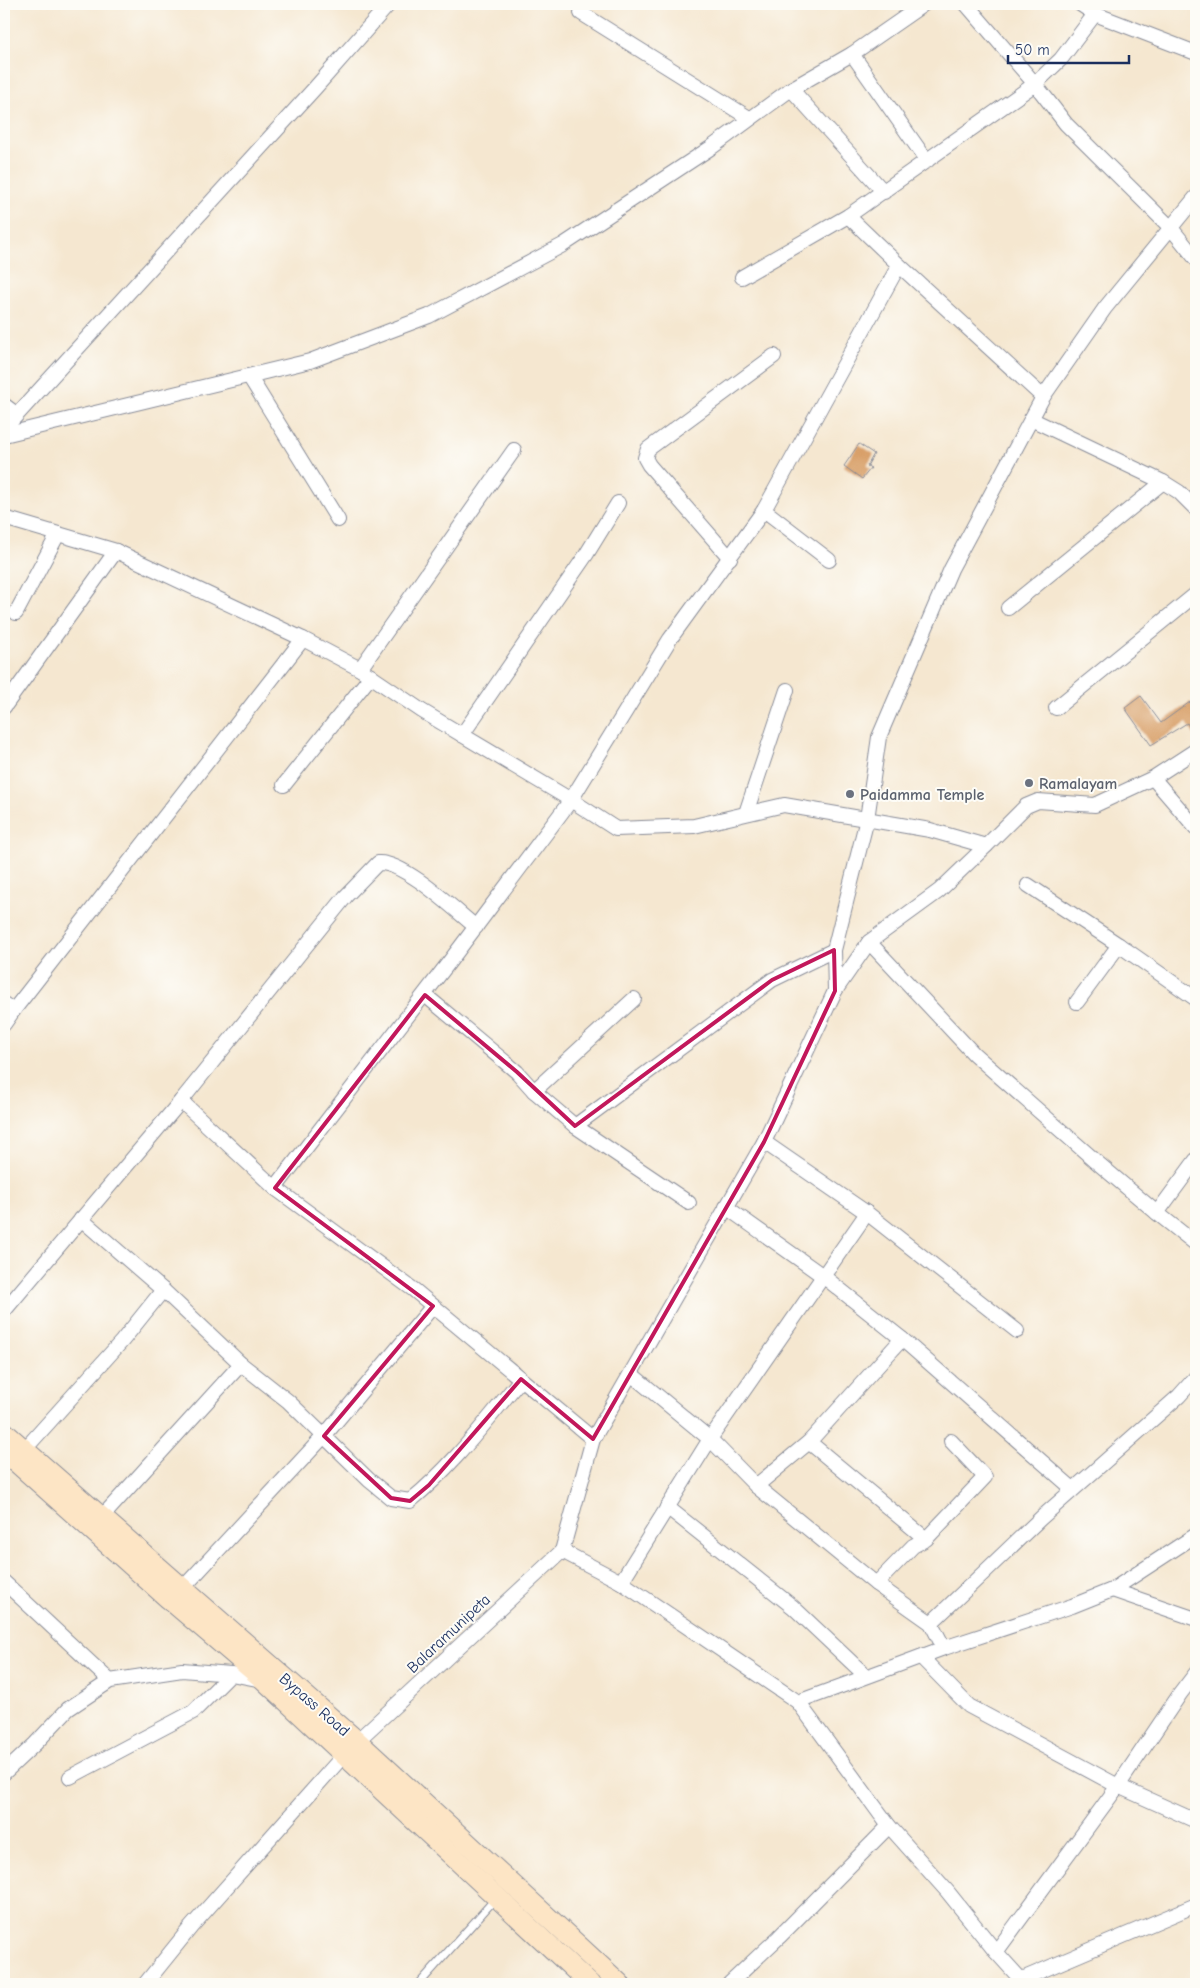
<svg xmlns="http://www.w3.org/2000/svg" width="1200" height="1988" viewBox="0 0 1200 1988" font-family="'Comic Neue',sans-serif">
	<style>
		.building { fill: #d79c64 }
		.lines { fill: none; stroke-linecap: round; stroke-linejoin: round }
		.service-casing { stroke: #888b97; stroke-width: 9 }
		.minor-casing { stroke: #888b97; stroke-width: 16 }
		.secondary-casing { stroke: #888b97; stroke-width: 22 }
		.service { stroke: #fff; stroke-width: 7 }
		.minor { stroke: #fff; stroke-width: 14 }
		.secondary { stroke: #fde5c5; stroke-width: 20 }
		.marked { fill: none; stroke: #c2185b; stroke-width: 4; stroke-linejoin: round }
		.worship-dot { fill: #6b7280; stroke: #fdfcf7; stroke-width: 2 }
		.labels { text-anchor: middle; stroke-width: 4; stroke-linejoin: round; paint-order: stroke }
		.worship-label { font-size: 16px; font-weight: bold; fill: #5b616d; stroke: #fdfcf7; text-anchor: start }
		.street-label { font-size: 16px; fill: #1b2f5e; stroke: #fdfcf7 }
	</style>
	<rect width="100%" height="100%" fill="#fdfcf7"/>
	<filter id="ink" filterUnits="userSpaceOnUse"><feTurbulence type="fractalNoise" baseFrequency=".02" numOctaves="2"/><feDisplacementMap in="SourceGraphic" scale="10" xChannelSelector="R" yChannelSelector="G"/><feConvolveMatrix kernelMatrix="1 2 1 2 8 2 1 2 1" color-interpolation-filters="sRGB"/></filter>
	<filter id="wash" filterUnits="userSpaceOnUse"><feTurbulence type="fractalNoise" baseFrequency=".0096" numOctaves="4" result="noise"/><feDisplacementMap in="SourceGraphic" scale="20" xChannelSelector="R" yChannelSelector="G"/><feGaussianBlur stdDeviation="1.12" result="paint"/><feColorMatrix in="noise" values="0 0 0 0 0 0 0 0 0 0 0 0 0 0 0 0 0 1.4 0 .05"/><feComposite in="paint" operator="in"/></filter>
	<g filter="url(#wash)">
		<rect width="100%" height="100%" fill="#f5e7d0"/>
		<g id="blocks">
			<g class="building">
				<polygon points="859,444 874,454 867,466 871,468 862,479 844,466"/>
				<polygon points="1141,696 1161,723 1190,702 1196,711 1196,738 1187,723 1151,745 1125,708"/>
			</g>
		</g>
	</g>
	<g filter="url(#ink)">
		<use href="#blocks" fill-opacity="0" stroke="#888b97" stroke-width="1"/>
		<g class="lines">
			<g class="service-casing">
				<polyline id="service" points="419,1984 495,1899"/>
			</g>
			<g class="minor-casing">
				<g id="minor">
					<polyline points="966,4 1035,84 1066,124 1171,228 1196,259"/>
					<polyline points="1080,4 1095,14 1196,53"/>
					<polyline points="581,13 749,118"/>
					<polyline points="852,54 927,161"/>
					<polyline points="791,89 884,192"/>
					<polyline points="848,216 899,265"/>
					<polyline points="742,277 848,216 1035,84 1061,59 1095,14"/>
					<polyline points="249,376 338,520"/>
					<polyline points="4,405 16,414"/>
					<polyline points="1031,419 1163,482 1179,492 1196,509"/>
					<polyline points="4,429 315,88 389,4"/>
					<polyline points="4,435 310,361 429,316 563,245 712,147 791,89 852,54 924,4"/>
					<polyline points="514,450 360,669 422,711 571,800 616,829 694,826 784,805 930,830 986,846"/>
					<polyline points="764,510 829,560"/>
					<polyline points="4,518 116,551 4,707"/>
					<polyline points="730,558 649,465 645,458 648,449 774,356"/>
					<polyline points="1008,608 1163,482"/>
					<polyline points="16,613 58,534"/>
					<polyline points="303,639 360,669"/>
					<polyline points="1056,708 1196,594"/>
					<polyline points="462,735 586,555 618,503"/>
					<polyline points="1196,750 1153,778 1196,828"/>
					<polyline points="284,785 371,676"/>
					<polyline points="746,813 787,690"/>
					<polyline points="1028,885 1119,945 1196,999"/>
					<polyline points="869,942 974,1054 1099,1164 1157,1213"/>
					<polyline points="835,991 869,942 939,891 986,846 1026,806 1038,801 1095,805 1153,778"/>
					<polyline points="425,995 517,1072 534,1091"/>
					<polyline points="634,999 534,1091 575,1126 772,980 834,950"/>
					<polyline points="1077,1002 1119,945"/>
					<polyline points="4,1004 13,1011 4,1024"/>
					<polyline points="13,1011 303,639 116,551"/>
					<polyline points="181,1101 275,1188"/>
					<polyline points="575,1126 689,1203"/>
					<polyline points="764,1142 867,1213 1017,1331"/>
					<polyline points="1196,1160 1157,1213 1196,1244"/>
					<polyline points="726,1207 823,1276 902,1339 1073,1489"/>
					<path d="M81,1219L163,1290L241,1364L288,1401L369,1480L391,1498L410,1501C453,1466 486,1421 521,1379"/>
					<path d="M4,1311L181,1101L346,896L378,863C404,861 455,910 476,927"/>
					<polyline points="631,1374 710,1439 756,1486 876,1584 931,1623 944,1648"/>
					<polyline points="593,1439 414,1290 275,1188 450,961 571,800 670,639 764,510 899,265 1043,397"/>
					<polyline points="809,1442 926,1539"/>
					<polyline points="24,1450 122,1341 163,1290"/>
					<polyline points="756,1486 809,1442 902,1339"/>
					<polyline points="667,1507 793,1607 866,1676"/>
					<polyline points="102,1517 241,1364"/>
					<polyline points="562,1551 593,1439 764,1142 835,991 834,950 867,819 879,737 951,569 1043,397 1105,308 1196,197"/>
					<polyline points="562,1551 621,1582 798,1702 944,1648 1072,1606 1112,1590 1196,1535"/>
					<polyline points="4,1582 110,1681"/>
					<polyline points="621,1582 710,1439 867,1213"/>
					<polyline points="876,1584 913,1546 926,1539 985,1477 951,1441"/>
					<polyline points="183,1588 324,1436 433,1306"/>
					<polyline points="1112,1590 1196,1619"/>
					<polyline points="931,1623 1041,1518 1179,1396 1196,1377"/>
					<polyline points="921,1657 969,1706 1118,1786 1196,1821"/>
					<polyline points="798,1702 889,1826 947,1891 996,1952 1025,1984"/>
					<polyline points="357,1741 562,1551"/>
					<polyline points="4,1773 35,1744 68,1709 110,1681 182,1670 231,1674 262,1680"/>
					<polyline points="70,1777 193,1712 231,1674"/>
					<polyline points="996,1952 1118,1786 1180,1694 1196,1673"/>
					<polyline points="1022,1979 1196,1905"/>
					<polyline points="145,1984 191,1927 343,1756"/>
					<polyline points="729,1984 779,1937 889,1826"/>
				</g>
			</g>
			<g class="secondary-casing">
				<g id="secondary">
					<polyline points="4,1432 357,1741 620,1984"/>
					<polyline points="4,1451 169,1599 264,1680 590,1984"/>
				</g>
			</g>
			<use href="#service" class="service"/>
			<use href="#minor" class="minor"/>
			<use href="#secondary" class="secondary"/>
		</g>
	</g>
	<path class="marked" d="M834,950L835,991L764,1142L593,1439L521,1379L429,1485L410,1501L391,1498L324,1436L433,1306L275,1188L425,995L517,1072L575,1126L772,980Z"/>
	<g class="worship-dot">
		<circle cx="1029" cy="783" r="5"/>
		<circle cx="850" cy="794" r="5"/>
	</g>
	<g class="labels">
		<g class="worship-label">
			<text x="1039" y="789">Ramalayam</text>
			<text x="860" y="800">Paidamma Temple</text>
		</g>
		<g class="street-label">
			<text transform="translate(448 1633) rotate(-43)" y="6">Balaramunipeta</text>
			<text transform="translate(315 1704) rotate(41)" y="6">Bypass Road</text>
		</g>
	</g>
	<rect width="1200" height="1988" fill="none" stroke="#fdfcf7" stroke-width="20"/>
	<path d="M1008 55v8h121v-8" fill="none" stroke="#1b2f5e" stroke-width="2.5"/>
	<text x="1015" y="55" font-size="15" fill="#1b2f5e" stroke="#fdfcf7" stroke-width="4" paint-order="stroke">50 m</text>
</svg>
